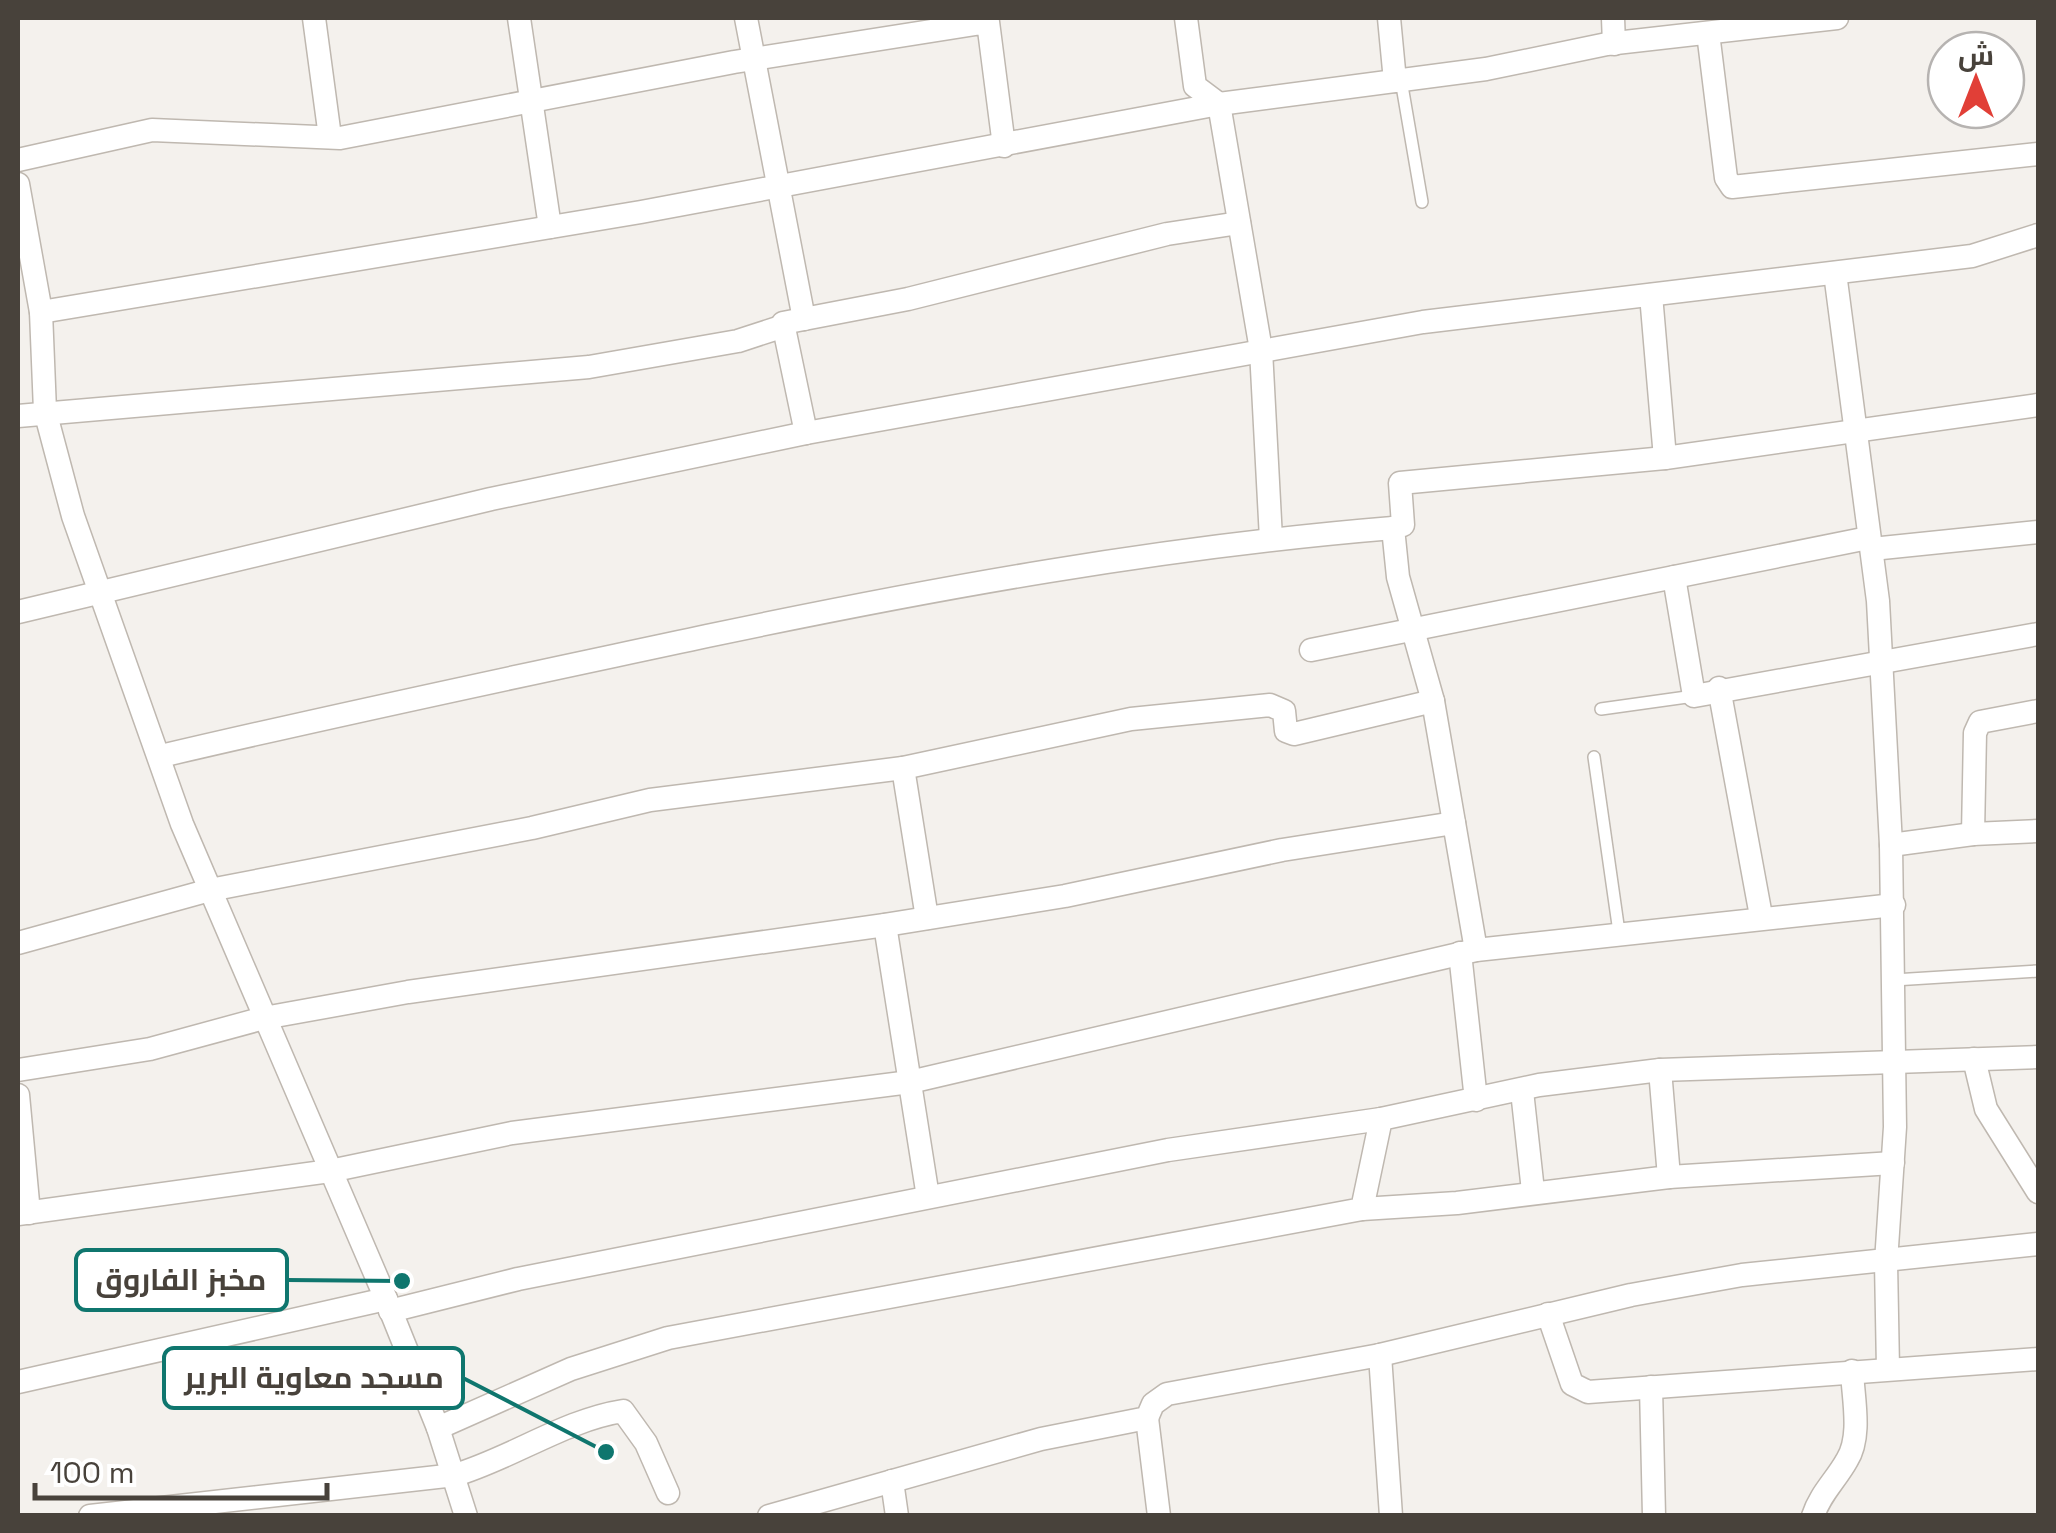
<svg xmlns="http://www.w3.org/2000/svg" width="2056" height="1533" viewBox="0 0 2056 1533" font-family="'Space Grotesk',Cairo,sans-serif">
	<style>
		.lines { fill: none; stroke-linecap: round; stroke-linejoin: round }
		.service-casing { stroke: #bfb8b0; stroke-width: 14 }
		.minor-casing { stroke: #bfb8b0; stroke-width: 25 }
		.service { stroke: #fff; stroke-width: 11 }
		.minor { stroke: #fff; stroke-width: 22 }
		.leader { fill: none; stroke: #0f766e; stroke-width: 4 }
		.callout-dot { fill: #0f766e; stroke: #fff; stroke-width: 4 }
		.callout { fill: #fff; stroke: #0f766e; stroke-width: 4 }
		.callout-label { font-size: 30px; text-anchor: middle; font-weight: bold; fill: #48423b }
	</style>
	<rect width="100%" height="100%" fill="#f4f1ed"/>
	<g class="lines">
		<g class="service-casing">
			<g id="service">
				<polyline points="1401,80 1422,202"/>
				<polyline points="1601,709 1694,696"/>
				<polyline points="1594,757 1619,932"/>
				<polyline points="1894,980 2038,971"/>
			</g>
		</g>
		<g class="minor-casing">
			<g id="minor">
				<polyline points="314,18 330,137"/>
				<polyline points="519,18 550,227"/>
				<polyline points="746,18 804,319"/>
				<polyline points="1186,18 1195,86 1219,104 1261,350 1271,539"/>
				<polyline points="1389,18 1395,81"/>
				<polyline points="1613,18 1614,44"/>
				<polyline points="1708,33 1726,178 1732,187 2038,154"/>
				<polyline points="18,160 152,130 340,138 734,62 988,22 1004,146"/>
				<polyline points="18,184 41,312 45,411 73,516 182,824 386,1299 438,1428 466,1516"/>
				<polyline points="1835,273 1878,601 1891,845 1895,1127 1886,1262 1888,1369"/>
				<polyline points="1651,295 1665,458"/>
				<polyline points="41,312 641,212 1219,104 1486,69 1607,44 1837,18"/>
				<polyline points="18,416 589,367 738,341 784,326"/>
				<polyline points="806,433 783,323 908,299 1167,234 1239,223"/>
				<polyline points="1872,549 2038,532"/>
				<polyline points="1674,577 1694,696 2038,634"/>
				<polyline points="18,612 491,499 806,433 1423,322 1972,256 2038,235"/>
				<polyline points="1311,650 1868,538"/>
				<polyline points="1719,688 1761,916"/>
				<polyline points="2038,711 1980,722 1975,733 1973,834 2038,831"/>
				<path d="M161,756C343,713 525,675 707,636C935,588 1161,547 1393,528"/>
				<polyline points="903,768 927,918"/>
				<polyline points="1891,845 1973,834"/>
				<polyline points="885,925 928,1197"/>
				<polyline points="18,943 210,890 532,828 650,800 903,768 1131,719 1270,705 1284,711 1286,731 1294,734 1433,701"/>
				<polyline points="1476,950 1433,701 1398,577 1393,528 1403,525 1400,483 1665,458 2038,405"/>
				<polyline points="1460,953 1476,1100"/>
				<polyline points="1974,1059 1986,1109 2038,1192"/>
				<polyline points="18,1070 150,1049 264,1018 408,992 885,925 1065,896 1282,850 1454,823"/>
				<polyline points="1522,1091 1533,1191"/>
				<polyline points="18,1095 29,1213"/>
				<polyline points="1669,1177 1893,1163"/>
				<polyline points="1362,1209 1457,1203 1669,1177 1660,1070"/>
				<polyline points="18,1214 330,1171 512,1133 910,1082 1476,950 1894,905"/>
				<polyline points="390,1311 518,1279 1168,1150 1381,1119"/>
				<polyline points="1548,1314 1572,1384 1588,1392 2038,1359"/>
				<polyline points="1380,1355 1391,1516"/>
				<polyline points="18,1382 386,1299"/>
				<polyline points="1651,1387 1654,1516"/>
				<polyline points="1147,1418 1159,1516"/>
				<polyline points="438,1428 571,1369 668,1338 1362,1209 1381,1119 1539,1085 1660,1070 2038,1057"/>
				<polyline points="892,1481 897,1516"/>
				<path d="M90,1516L455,1475C512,1458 565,1420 623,1411L646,1443L668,1493"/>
				<polyline points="769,1516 1041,1439 1147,1418 1153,1404 1167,1394 1380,1355 1631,1295 1742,1275 2038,1244"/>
				<path d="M1813,1516C1820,1494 1836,1480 1847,1460C1862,1436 1853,1398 1852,1371"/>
			</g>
		</g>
		<use href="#service" class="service"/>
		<use href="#minor" class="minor"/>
	</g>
	<path class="leader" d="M402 1281L287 1280M606 1452L463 1378"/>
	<g class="callout-dot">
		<circle cx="402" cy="1281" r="10"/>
		<circle cx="606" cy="1452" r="10"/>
	</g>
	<g class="callout">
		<rect x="76" y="1250" width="211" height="60" rx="10"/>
		<rect x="164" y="1348" width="299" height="60" rx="10"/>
	</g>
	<g class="callout-label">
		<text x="181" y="1290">مخبز الفاروق</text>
		<text x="314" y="1388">مسجد معاوية البرير</text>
	</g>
	<rect width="2056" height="1533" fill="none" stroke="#48423b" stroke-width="40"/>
	<g transform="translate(1976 80)"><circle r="48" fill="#ffffff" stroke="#b6b3b1" stroke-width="2.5"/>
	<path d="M0-8L18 38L0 25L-18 38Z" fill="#e13f37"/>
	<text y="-15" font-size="28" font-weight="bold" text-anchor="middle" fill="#48423b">ش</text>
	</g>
	<path d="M35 1483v15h292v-15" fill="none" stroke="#48423b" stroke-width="5"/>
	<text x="50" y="1483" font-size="30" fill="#48423b" stroke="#ffffff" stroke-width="8" paint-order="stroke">100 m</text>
</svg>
